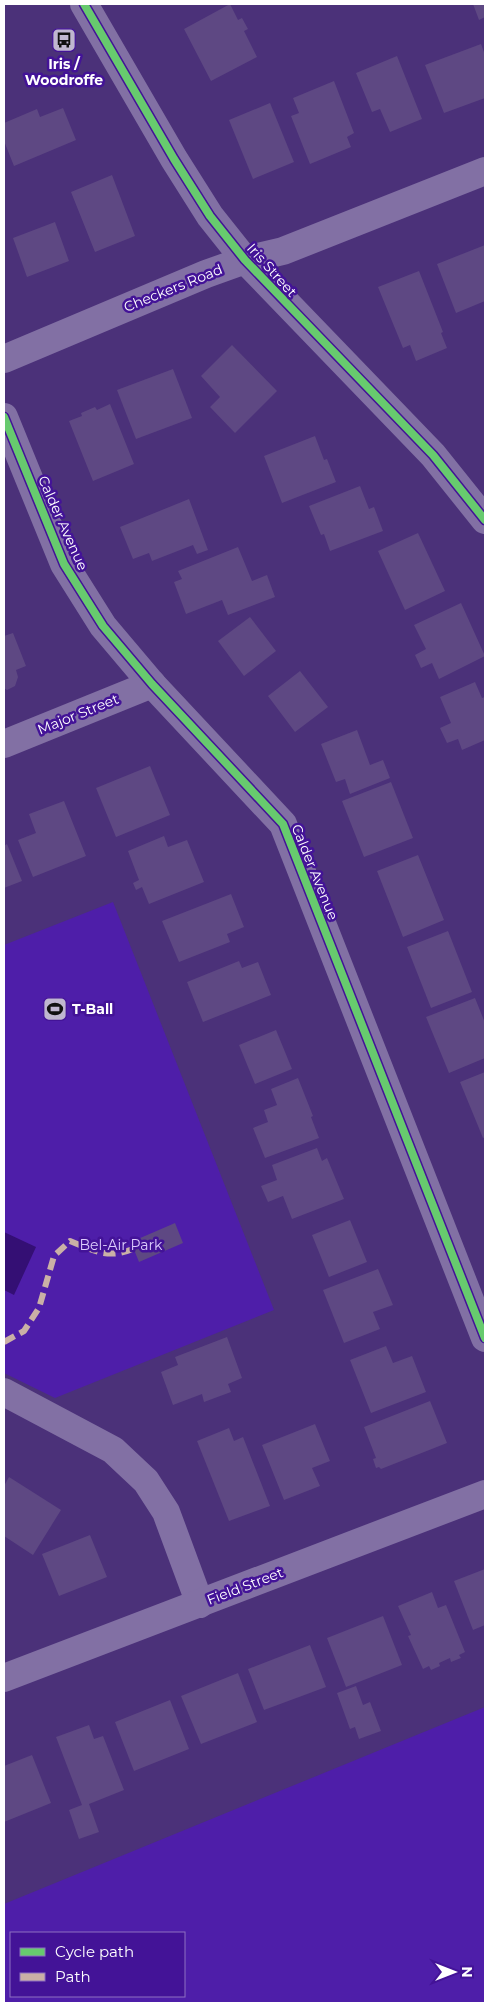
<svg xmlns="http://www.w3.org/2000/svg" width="489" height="2007" viewBox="0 0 489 2007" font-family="Montserrat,sans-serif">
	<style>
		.green { fill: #4e1ea9; fill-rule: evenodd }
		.water { fill: #340f74 }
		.building { fill: #5e4883 }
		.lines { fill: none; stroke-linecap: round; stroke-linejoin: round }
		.minor { stroke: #8270a4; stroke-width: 28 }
		.quiet { stroke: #cab0a6; stroke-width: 6; stroke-dasharray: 12 6; stroke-linecap: butt }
		.cycleway-casing { stroke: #431397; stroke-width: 11 }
		.cycleway { stroke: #67ca6e; stroke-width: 8 }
		.labels { text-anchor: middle; stroke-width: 5; stroke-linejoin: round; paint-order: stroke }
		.poi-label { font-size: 14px; font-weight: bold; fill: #fff; stroke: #431397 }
		.street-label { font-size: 14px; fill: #fff; stroke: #431397 }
		.park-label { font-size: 14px; fill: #ddcdfd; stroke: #431397 }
	</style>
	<rect width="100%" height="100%" fill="#4b3179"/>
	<g class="green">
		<polygon points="113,902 274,1310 55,1398 4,1373 4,945"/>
		<path d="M485,1707V2003H4V1904ZM184,1933V1996H11V1933Z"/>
	</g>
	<polygon class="water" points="4,1232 36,1247 14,1295 4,1290"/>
	<g class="building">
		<polygon points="230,4 238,20 242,18 248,29 244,31 257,57 211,81 184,29"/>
		<polygon points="473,4 485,4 485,17 479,20"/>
		<polygon points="481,44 485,55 485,98 444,113 425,65"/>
		<polygon points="397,56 422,119 390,132 380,109 372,112 356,73"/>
		<polygon points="334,81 354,133 347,137 351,147 310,164 291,116 299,113 293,98"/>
		<polygon points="270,103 294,162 253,179 229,120"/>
		<polygon points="63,108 76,140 14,166 4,141 4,123 37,109 40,117"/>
		<polygon points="112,175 135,236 95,252 71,192"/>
		<polygon points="55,222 69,261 27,277 13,238"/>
		<polygon points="485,245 485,301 456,313 437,264"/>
		<polygon points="419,271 443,332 441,333 447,348 416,361 410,345 403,348 378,287"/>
		<polygon points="232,345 277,391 235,433 210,407 220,397 201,376"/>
		<polygon points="173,369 192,418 136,439 117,390"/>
		<polygon points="110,404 134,464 93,481 69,421 82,416 81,413 95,407 97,410"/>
		<polygon points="315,436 324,460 327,459 336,482 282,503 264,456"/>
		<polygon points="360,486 369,509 374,507 383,531 330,551 324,534 321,535 309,506"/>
		<polygon points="189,499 208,550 197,554 193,545 152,561 149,553 133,559 120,527"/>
		<polygon points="418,533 445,591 405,610 378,551"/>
		<polygon points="238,547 252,581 267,575 275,597 228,615 222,600 186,614 174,582 182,579 178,571"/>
		<polygon points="461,603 485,656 439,679 432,663 421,668 415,655 426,649 414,625"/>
		<polygon points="250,617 276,651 244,676 218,641"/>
		<polygon points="13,633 26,666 16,670 18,677 15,686 7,690 4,688 4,636"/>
		<polygon points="300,671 328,707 295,732 268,696"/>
		<polygon points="475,682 482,698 485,697 485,740 462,750 458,739 447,743 440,728 451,723 440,697"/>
		<polygon points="357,730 370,765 383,760 390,778 350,794 345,779 336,782 321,744"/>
		<polygon points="150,766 170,815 116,837 96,788"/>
		<polygon points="391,782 413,838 364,857 342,801"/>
		<polygon points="64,801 86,856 33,877 18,840 36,833 29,814"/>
		<polygon points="164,836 168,847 187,840 204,882 149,904 142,887 136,890 133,883 139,880 128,851"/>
		<polygon points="7,844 22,881 4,888 4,846"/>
		<polygon points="418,855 444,920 403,937 377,871"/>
		<polygon points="231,894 244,927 227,934 230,942 179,962 162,921"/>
		<polygon points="448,931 472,992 431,1008 407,947"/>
		<polygon points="239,961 242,968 258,962 271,995 203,1022 187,982"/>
		<polygon points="475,998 485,1023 485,1058 449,1073 426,1017"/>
		<polygon points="276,1030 292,1069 255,1084 239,1045"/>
		<polygon points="485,1072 485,1137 483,1138 460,1082"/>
		<polygon points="298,1078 313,1116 311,1117 319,1138 265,1158 253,1128 268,1122 264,1110 277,1105 271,1089"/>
		<polygon points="317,1148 322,1161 327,1158 344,1199 292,1219 283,1196 268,1202 261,1186 277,1180 272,1165"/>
		<polygon points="350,1220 367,1262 329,1277 312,1235"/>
		<polygon points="175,1223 183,1243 139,1262 131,1242"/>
		<polygon points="378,1269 393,1305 373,1312 380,1329 344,1343 323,1290"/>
		<polygon points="227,1337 242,1378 228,1384 231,1392 204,1402 202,1394 173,1405 161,1372 178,1365 175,1357"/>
		<polygon points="386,1346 393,1363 412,1356 426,1392 371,1413 350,1360"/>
		<polygon points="430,1401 447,1443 381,1469 379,1467 376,1468 373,1459 376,1458 364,1427"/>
		<polygon points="315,1424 330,1461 312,1468 320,1486 284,1500 262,1445"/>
		<polygon points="229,1428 234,1441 243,1437 270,1506 229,1521 197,1441"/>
		<polygon points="9,1477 61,1510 33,1555 4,1536 4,1486"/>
		<polygon points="90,1535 107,1577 59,1596 42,1554"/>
		<polygon points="485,1569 485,1625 473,1630 454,1581"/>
		<polygon points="432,1592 438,1608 446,1605 465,1652 459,1655 461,1658 451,1662 450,1658 439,1663 440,1666 431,1670 429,1666 423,1669 408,1636 411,1635 398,1606"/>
		<polygon points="383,1616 402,1665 346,1687 327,1638"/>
		<polygon points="310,1645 326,1687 264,1710 248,1669"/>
		<polygon points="238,1673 257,1722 201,1744 181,1696"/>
		<polygon points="356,1686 363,1705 370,1702 381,1731 359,1739 355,1727 350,1729 337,1693"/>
		<polygon points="170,1700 189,1749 134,1771 115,1722"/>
		<polygon points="89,1725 94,1739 103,1736 124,1790 89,1804 99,1832 79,1839 69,1810 82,1805 56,1737"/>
		<polygon points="32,1755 51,1803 4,1822 4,1766"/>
	</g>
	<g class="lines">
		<g class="minor">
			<polyline points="84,4 174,159 210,216 245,260 433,455 485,520"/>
			<polyline points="4,359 206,274 245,260 283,251 485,171"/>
			<polyline points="4,417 64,564 103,626 152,684 283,824 485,1338"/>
			<polyline points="4,744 152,684"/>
			<polyline points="4,1392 113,1450 146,1481 166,1512 200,1604"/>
			<polyline points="4,1678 485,1494"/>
		</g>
		<path class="quiet" d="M4,1342L24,1331L39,1308L54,1256L70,1241C94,1251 108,1259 133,1249"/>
		<g class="cycleway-casing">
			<g id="cycleway">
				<polyline points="84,4 174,159 210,216 245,260 433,455 485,520"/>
				<polyline points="4,417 64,564 103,626 152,684 283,824 485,1338"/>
			</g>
		</g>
		<use href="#cycleway" class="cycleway"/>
	</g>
	<defs>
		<g id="bus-square" transform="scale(1.25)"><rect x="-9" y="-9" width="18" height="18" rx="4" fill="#c0b7d0" stroke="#431397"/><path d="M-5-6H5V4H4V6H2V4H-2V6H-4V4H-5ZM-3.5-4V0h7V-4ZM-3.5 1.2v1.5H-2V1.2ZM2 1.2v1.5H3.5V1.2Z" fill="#111"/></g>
		<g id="stadium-square" transform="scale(1.25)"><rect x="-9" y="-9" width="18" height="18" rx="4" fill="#c0b7d0" stroke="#431397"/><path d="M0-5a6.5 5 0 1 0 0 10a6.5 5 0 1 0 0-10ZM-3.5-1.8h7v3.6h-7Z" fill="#111"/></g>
	</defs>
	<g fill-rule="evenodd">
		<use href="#bus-square" x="64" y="40"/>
		<use href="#stadium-square" x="55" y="1009"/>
	</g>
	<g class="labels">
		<g class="poi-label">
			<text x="64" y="69">Iris /<tspan x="64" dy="16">Woodroffe</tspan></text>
			<text x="72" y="1014" text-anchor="start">T-Ball</text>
		</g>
		<g class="street-label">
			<text transform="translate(272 270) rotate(48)" y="5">Iris Street</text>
			<text transform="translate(173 288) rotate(-22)" y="5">Checkers Road</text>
			<text transform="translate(63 523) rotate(66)" y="5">Calder Avenue</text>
			<text transform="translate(78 714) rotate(-22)" y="5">Major Street</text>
			<text transform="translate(315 872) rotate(68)" y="5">Calder Avenue</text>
			<text transform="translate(245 1586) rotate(-21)" y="5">Field Street</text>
		</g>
		<g class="park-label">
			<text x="121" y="1250">Bel-Air Park</text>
		</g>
	</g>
	<rect width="489" height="2007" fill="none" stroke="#ffffff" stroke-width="10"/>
	<rect x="10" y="1932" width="175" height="65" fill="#431397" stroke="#8e71c1"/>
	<rect x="20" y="1948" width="25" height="8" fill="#67ca6e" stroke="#8e71c1"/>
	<text x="55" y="1957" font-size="15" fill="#ffffff">Cycle path</text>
	<rect x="20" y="1973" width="25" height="8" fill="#cab0a6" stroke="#8e71c1"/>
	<text x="55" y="1982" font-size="15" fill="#ffffff">Path</text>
	<g transform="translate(454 1972) rotate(90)" stroke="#431397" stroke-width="4" paint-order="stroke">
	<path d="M0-4L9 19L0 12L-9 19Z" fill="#ffffff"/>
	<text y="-8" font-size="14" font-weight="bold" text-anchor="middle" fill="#ffffff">N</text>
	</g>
</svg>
